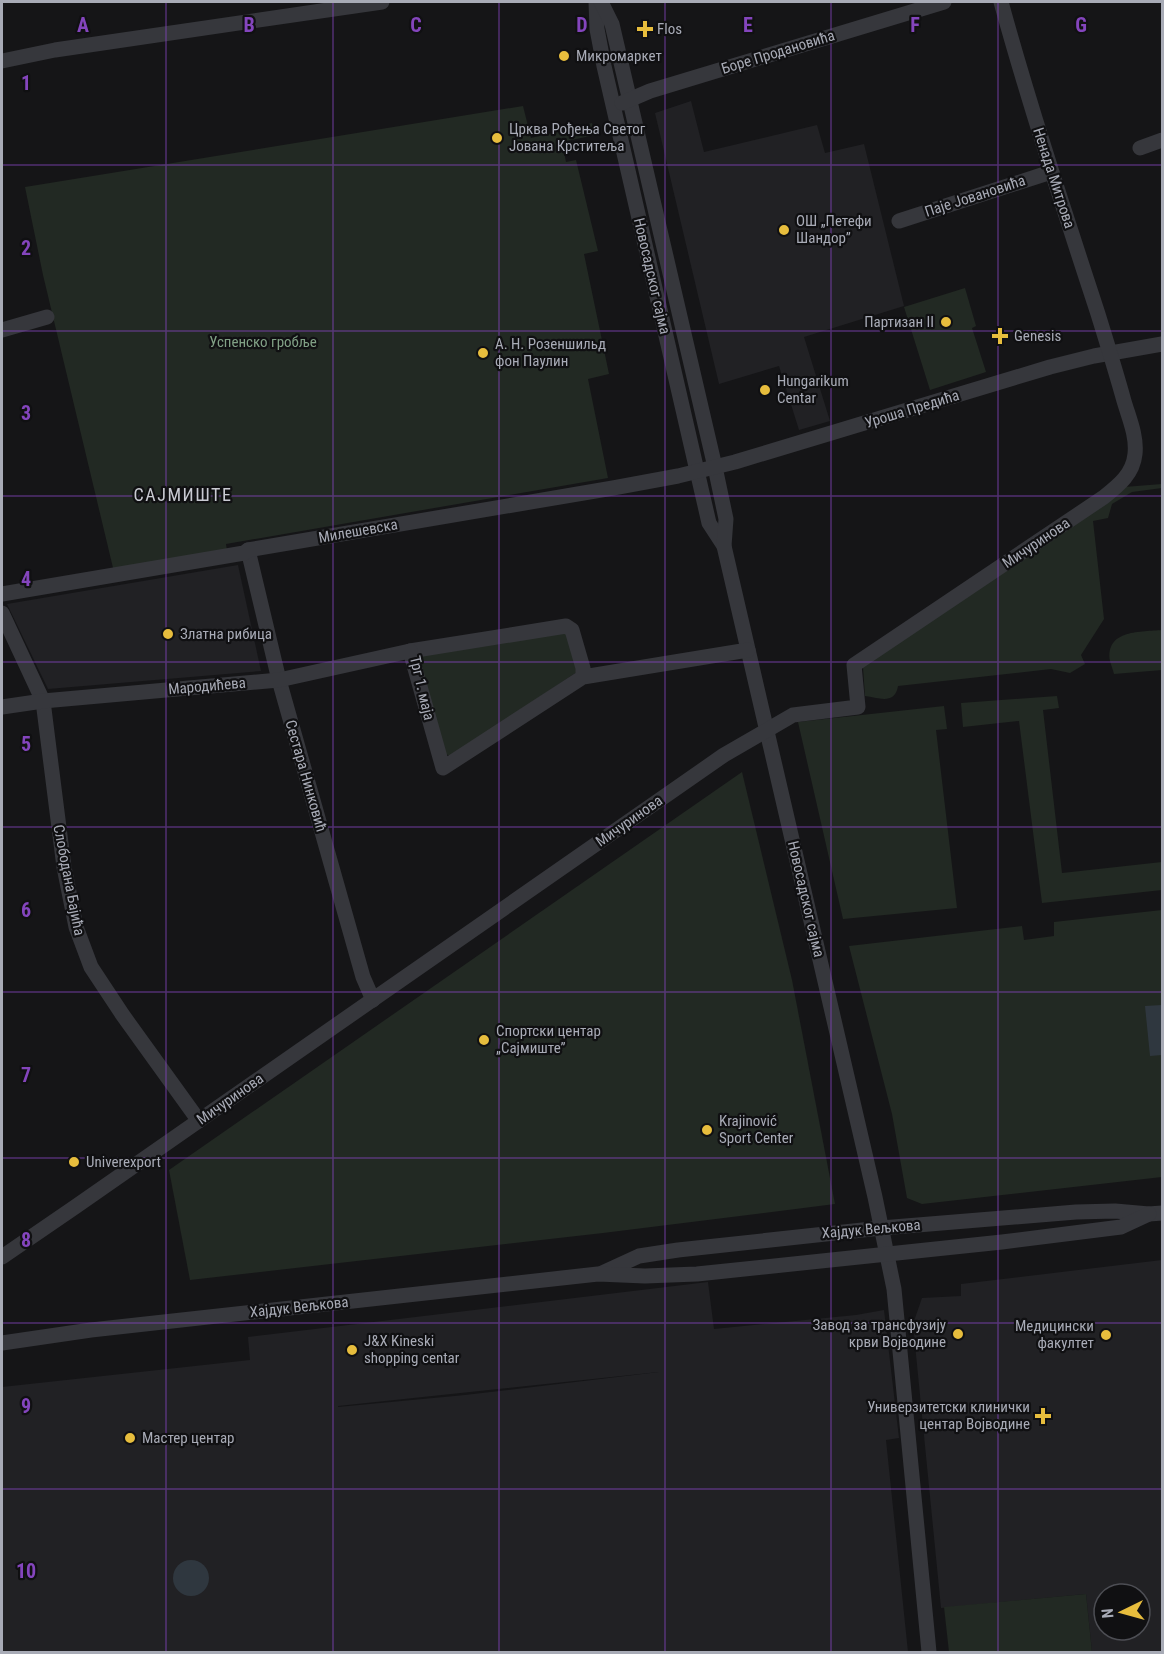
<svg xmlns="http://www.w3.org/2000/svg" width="1164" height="1654" viewBox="0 0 1164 1654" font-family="'Roboto Condensed',sans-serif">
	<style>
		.built { fill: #212124; fill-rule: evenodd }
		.green { fill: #222923 }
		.water { fill: #2f373f }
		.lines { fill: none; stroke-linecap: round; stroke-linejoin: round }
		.minor { stroke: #36373c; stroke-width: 15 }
		.grid { fill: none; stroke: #8445bd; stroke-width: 1.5; stroke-opacity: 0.55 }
		.poi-dot { fill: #e7bd3d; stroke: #101012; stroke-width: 2 }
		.labels { text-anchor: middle; stroke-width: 4.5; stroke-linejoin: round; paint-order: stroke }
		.poi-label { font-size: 15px; fill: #a8abb6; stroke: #101012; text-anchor: start }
		.street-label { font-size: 15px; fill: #a8abb6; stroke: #101012 }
		.park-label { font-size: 15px; fill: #80a085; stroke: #101012 }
		.quarter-label { font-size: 18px; letter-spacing: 1.5px; fill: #c9cad2; stroke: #101012 }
		.grid-label { font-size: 20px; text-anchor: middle; font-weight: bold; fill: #8445bd; stroke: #101012; stroke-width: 4.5; stroke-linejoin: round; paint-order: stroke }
	</style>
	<rect width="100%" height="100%" fill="#151517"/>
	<g class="built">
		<polygon points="691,101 704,152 817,125 825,153 864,144 904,306 804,337 830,421 799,430 779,366 719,384 655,113"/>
		<polygon points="238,565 261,671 48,689 7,604"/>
		<path d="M1162,1260V1652H1092L1086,1594L941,1608L913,1324L922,1298L961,1296V1284ZM1104,1594H1140V1630H1104Z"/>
		<path d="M708,1282L714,1329L856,1315L884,1310L899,1438L886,1440L908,1652H2V1387L250,1360L248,1337ZM659,1372L465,1395L338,1407V1406Z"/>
	</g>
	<g class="green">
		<polygon points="523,106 531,138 592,123 595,135 562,142 566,162 576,160 598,251 584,254 609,374 588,379 608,478 226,544 227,551 114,572 43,275 25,187"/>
		<polygon points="965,288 976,326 972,328 986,372 930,390 904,307"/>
		<path d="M1162,484V488L1132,492L1112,504L1108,518L1093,521L1104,619L1081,655L1085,664L1070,673L1051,669L898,686C895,705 879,698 865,696L863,667L1124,487Z"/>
		<polygon points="562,626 583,668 451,756 445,754 410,651"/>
		<path d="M1162,630V670L1114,674C1113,670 1111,665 1110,661C1105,629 1142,632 1162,630Z"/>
		<polygon points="1057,696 1059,708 1043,710 1062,873 1162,862 1162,890 1042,903 1019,721 963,727 961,703"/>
		<polygon points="944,706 947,729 936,730 957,908 843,919 798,722"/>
		<polygon points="742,772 792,980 835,1204 603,1233 190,1280 169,1170"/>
		<polygon points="1162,910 1162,1177 922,1204 907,1198 892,1114 849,946 1022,926 1024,940 1054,936 1054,922"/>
		<polygon points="1086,1594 1092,1652 949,1652 944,1607"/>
	</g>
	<g class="water">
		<polygon points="1162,1005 1162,1055 1150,1056 1145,1006"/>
		<circle cx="191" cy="1578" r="18"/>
	</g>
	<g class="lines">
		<g class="minor">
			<polyline points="596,2 597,29 604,66 709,523 724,546"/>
			<polyline points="601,2 612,24 715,467 726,519 724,546 875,1197 894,1289 929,1652"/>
			<polyline points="2,61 55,50 382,2"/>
			<polyline points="622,103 650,91 944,2"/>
			<polyline points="1140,148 1162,140"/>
			<polyline points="899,221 1051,172"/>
			<polyline points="2,330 47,317"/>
			<polyline points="248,550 279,680 363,977 373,1000"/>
			<polyline points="2,594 244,553 248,550 613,488 678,476 735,462 1050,367 1094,356 1162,344"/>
			<polyline points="2,613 43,701 64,867 76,927 91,967 122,1014 199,1121"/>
			<polyline points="583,677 583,668 572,630 566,626 410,651 443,768 583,677 748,650"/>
			<polyline points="2,707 43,701 279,680 410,651"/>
			<path d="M2,1257L75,1207L724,755L793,715L858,707L854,665L1104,497C1119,485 1133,474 1135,454C1137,436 1129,418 1124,401C1116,372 1107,343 1098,314C1064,210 1030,107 1001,2"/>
			<polyline points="602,1273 639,1256 678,1250 881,1228 1076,1212 1115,1211 1149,1214 1162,1213"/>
			<polyline points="2,1343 91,1330 598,1274 645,1276 697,1274 1002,1242 1121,1227 1149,1214"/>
		</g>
	</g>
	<path class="grid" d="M166,2V1652M333,2V1652M499,2V1652M665,2V1652M831,2V1652M998,2V1652M2,165H1162M2,331H1162M2,496H1162M2,662H1162M2,827H1162M2,992H1162M2,1158H1162M2,1323H1162M2,1489H1162"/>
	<g class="poi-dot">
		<path d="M642 20h6v6h6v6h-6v6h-6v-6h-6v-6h6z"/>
		<circle cx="564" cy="56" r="6"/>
		<circle cx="497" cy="138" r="6"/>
		<circle cx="784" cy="230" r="6"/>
		<circle cx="946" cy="322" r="6"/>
		<path d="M997 327h6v6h6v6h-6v6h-6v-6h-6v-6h6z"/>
		<circle cx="483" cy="353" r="6"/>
		<circle cx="765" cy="390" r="6"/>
		<circle cx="168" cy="634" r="6"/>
		<circle cx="484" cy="1040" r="6"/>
		<circle cx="707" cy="1130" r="6"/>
		<circle cx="74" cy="1162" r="6"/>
		<circle cx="958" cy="1334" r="6"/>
		<circle cx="1106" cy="1335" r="6"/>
		<circle cx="352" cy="1350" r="6"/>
		<path d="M1040 1407h6v6h6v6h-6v6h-6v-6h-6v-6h6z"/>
		<circle cx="130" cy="1438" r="6"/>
	</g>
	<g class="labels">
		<g class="poi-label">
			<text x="657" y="34">Flos</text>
			<text x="576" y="61">Микромаркет</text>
			<text x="509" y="134">Црква Рођења Светог<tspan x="509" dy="17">Јована Крститеља</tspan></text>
			<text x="796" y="226">ОШ „Петефи<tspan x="796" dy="17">Шандор”</tspan></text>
			<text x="934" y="327" text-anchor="end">Партизан II</text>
			<text x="1014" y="341">Genesis</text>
			<text x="495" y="349">А. Н. Розеншильд<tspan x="495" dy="17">фон Паулин</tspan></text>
			<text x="777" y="386">Hungarikum<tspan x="777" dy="17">Centar</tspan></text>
			<text x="180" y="639">Златна рибица</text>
			<text x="496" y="1036">Спортски центар<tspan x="496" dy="17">„Сајмиште”</tspan></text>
			<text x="719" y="1126">Krajinović<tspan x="719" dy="17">Sport Center</tspan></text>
			<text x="86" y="1167">Univerexport</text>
			<text x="946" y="1330" text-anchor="end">Завод за трансфузију<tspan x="946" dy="17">крви Војводине</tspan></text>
			<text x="1094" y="1331" text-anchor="end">Медицински<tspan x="1094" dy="17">факултет</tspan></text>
			<text x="364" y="1346">J&amp;X Kineski<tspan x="364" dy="17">shopping centar</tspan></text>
			<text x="1030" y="1412" text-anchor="end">Универзитетски клинички<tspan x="1030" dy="17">центар Војводине</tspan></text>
			<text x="142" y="1443">Мастер центар</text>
		</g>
		<g class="street-label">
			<text transform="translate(778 52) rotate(-17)" y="5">Боре Продановића</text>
			<text transform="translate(1054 178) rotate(72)" y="5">Ненада Митрова</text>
			<text transform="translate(975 196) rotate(-18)" y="5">Паје Јовановића</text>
			<text transform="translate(652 276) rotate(77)" y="5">Новосадског сајма</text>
			<text transform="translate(912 409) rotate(-17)" y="5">Уроша Предића</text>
			<text transform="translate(358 531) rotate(-10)" y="5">Милешевска</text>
			<text transform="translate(1036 543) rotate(-34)" y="5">Мичуринова</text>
			<text transform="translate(207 686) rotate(-5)" y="5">Мародићева</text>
			<text transform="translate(422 688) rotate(77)" y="5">Трг 1. маја</text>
			<text transform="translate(306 776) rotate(74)" y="5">Сестара Нинковић</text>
			<text transform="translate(629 821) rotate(-35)" y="5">Мичуринова</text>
			<text transform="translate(69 880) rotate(79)" y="5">Слободана Бајића</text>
			<text transform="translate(806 899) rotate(77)" y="5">Новосадског сајма</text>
			<text transform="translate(230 1099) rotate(-35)" y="5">Мичуринова</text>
			<text transform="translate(871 1229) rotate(-5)" y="5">Хајдук Вељкова</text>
			<text transform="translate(299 1307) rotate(-6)" y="5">Хајдук Вељкова</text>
		</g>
		<g class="park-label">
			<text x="263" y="347">Успенско гробље</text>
		</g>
		<g class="quarter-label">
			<text x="183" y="501">САЈМИШТЕ</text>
		</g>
	</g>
	<g class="grid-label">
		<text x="83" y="32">A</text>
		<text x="249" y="32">B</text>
		<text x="416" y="32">C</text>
		<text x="582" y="32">D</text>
		<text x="748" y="32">E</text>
		<text x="915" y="32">F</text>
		<text x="1081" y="32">G</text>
		<text x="26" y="90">1</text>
		<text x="26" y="255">2</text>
		<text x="26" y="420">3</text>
		<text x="26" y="586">4</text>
		<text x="26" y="751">5</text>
		<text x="26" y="917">6</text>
		<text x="26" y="1082">7</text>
		<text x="26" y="1247">8</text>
		<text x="26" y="1413">9</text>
		<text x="26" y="1578">10</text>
	</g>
	<rect width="1164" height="1654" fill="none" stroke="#a8abb6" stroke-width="6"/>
	<g transform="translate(1122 1612) rotate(265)"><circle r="28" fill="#101012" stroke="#4d4e54" stroke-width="1.5"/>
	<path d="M0-4.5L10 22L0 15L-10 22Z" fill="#e7bd3d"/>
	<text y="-9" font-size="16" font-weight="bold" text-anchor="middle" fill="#a8abb6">N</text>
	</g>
</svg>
